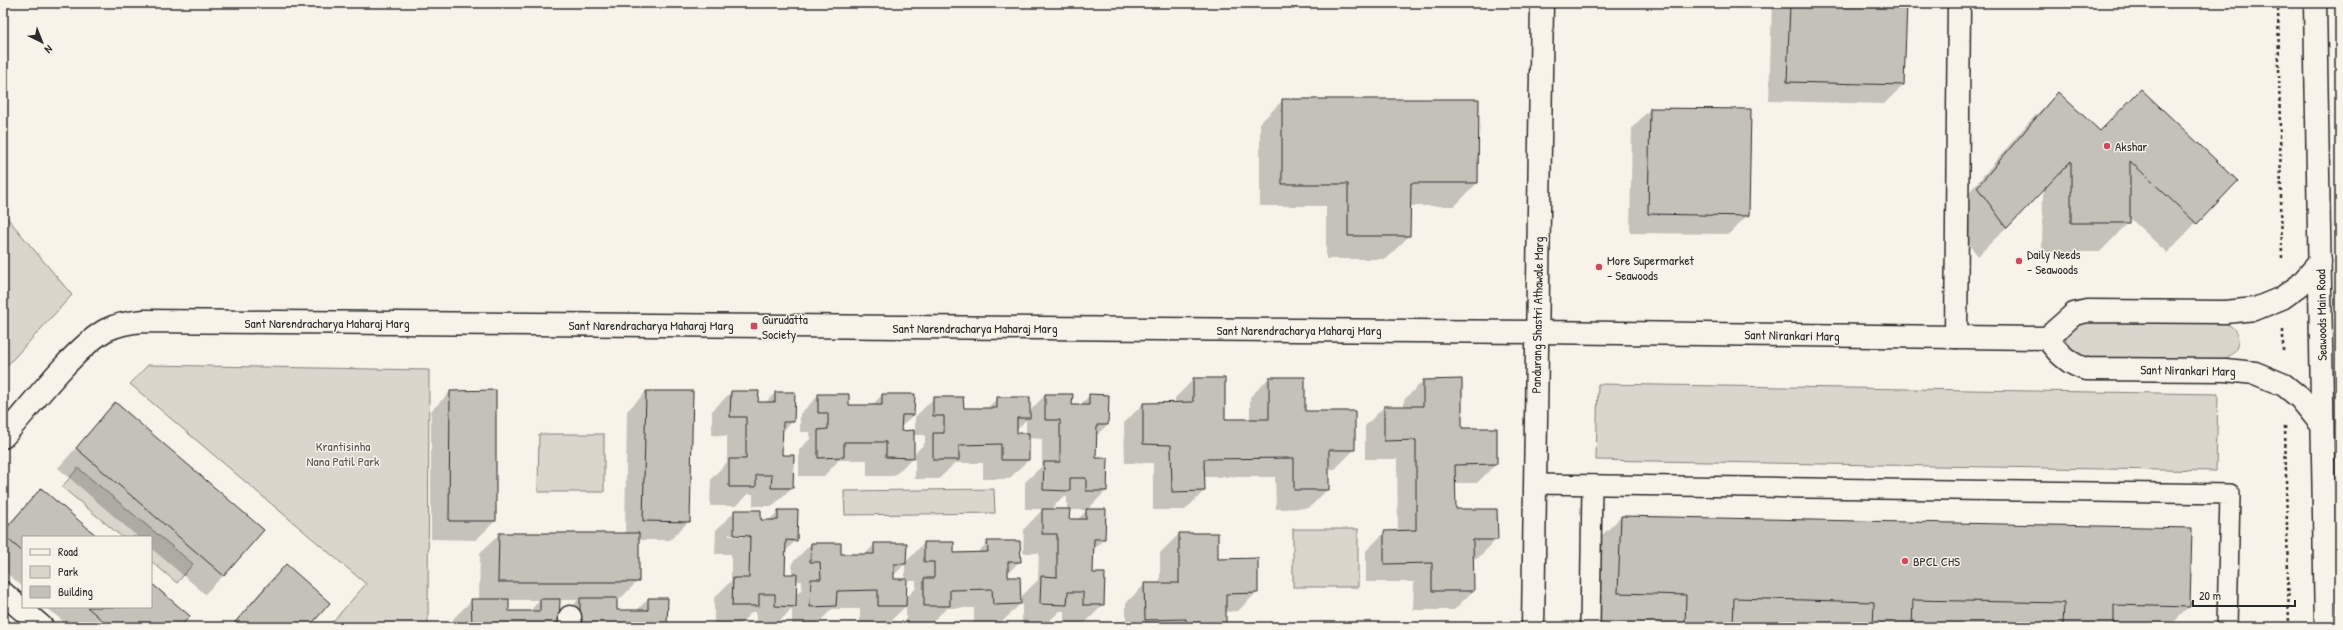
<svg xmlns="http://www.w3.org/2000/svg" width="2343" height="630" viewBox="0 0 2343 630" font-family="'Patrick Hand',sans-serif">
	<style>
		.green { fill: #dad6cc; stroke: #82807c }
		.shadow { fill: #0003; fill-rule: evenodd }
		.building { fill: #c4c1b9; stroke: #2b2b2b }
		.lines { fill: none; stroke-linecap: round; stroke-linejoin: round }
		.service-casing { stroke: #2b2b2b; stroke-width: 22 }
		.minor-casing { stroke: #2b2b2b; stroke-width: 25 }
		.secondary-casing { stroke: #2b2b2b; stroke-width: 25 }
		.path { stroke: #2b2b2b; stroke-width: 2.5; stroke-dasharray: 3 3; stroke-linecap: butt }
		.service { stroke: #f7f3e8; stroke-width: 19 }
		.minor { stroke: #f7f3e8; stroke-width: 22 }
		.secondary { stroke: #f7f3e8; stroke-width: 22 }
		.poi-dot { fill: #d1495b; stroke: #f7f3e8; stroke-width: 1.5 }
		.labels { text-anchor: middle; stroke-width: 3; stroke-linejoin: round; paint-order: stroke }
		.poi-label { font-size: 13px; fill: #2b2b2b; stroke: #f7f3e8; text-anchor: start }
		.street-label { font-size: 13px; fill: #2b2b2b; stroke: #f7f3e8 }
		.park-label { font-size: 13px; fill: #575653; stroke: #f7f3e8 }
	</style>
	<rect width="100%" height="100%" fill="#f7f3e8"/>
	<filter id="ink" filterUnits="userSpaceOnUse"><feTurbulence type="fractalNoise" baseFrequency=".025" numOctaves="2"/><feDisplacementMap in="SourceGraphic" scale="8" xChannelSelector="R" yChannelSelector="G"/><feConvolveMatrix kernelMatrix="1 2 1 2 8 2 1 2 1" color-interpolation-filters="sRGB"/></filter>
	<g filter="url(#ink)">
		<g class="green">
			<polygon points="3,213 72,295 3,370"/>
			<path d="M2081,321L2222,322C2244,328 2243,354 2221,360L2080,358C2061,340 2061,338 2081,321Z"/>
			<polygon points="148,365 429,370 428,627 328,627 366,584 130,384"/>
			<polygon points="1598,384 2218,394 2216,471 1596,460"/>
			<polygon points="539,434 604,434 604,492 538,492"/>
			<polygon points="78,468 193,564 177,583 151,561 151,537 122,537 62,487"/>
			<polygon points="994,489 995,513 845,515 844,491"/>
			<rect x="1293" y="529" width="65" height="58"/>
		</g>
		<g class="shadow">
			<polygon points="1772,3 1906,3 1903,85 1884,104 1769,101"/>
			<polygon points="2058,93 2099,132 2236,181 2167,253 2129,217 2129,222 2100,252 2042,252 2043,190 1978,256 1948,217 2029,122"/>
			<polygon points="1283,100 1478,100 1477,183 1455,206 1410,206 1409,236 1386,259 1326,259 1326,206 1260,206 1260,123"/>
			<polygon points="1650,109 1748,215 1729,234 1630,233 1632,128"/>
			<path d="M1269,378L1304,412L1354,450L1335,469H1328V489L1309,508L1276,509L1275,477H1204V491L1185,510H1153V463H1125L1124,423L1143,404H1175V398L1194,379L1224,420H1250V397ZM1336,449V451L1324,452V450Z"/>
			<polygon points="1423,381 1461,429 1496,429 1496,464 1477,483 1455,483 1455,510 1497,539 1478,558 1472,558 1473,591 1454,610 1413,610 1414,582 1366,582 1366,551 1385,532 1398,531 1397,459 1365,459 1365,426 1384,407 1404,407 1404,400"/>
			<polygon points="450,392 495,521 476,540 431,539 431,411"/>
			<path d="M646,392L689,521L670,540H638V581L619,600H616V611H636L648,599L666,625L664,627H561V618L578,600H559L558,627H453V619L472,600H479L480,553L499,534H625L627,411ZM508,600H540L529,612H508Z"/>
			<polygon points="731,392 757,403 765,403 775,393 793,421 781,433 781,456 792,487 773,506 753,506 753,494 748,494 736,506 710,506 711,479 727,462 727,436 712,435 712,411"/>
			<path d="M819,395L848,406H871L882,395H914L913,415L900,428V432L915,431V417L934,398L963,409H986L998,398L1029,412L1045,395L1071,406H1079L1090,395L1107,425L1096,436L1095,459L1106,491L1087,510L1104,539L1093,550L1092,574L1103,605L1084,624H1064V611H1060L1047,623H1022V596L1038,580L1039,553H1023L1024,529L1043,509H1025V482L1042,466V439L1028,438V460L1009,479H983V463H955L939,479H915V453L925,443V435H913V457L894,476H867V460H839L824,476H799V450L810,439V432H800V414ZM1026,420V434H1016V431ZM1063,497H1067V510H1050ZM1069,510H1087L1077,520H1068Z"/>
			<polygon points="115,404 224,575 205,594 151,548 151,537 138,537 58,468"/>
			<polygon points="41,489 96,537 23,537 23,587 3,570 3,530"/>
			<path d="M735,511L760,521H768L779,511L796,540L785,552L784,575H792V563L811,544L840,555H864L875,544L906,562L924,543L953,554H976L988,542L1020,561L1007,574L1020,604L1001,623H974V608H947L930,624H906V606L886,625H860V609H832L816,625H792V609L776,625H756V612H752L739,625L714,624V598L731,581V554H715L716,530ZM729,534L743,535V537L729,536ZM905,564V580H893V576ZM795,581H802V589L795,596ZM906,581H916V588L906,598Z"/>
			<polygon points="1621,517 2191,529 2189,607 2169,627 1657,627 1657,623 1590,622 1592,545"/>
			<polygon points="1179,534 1217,560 1257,592 1238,611 1225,612 1225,627 1126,627 1126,603 1145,584 1160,584 1160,553"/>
			<polygon points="286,566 308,627 230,627 267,584"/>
			<polygon points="151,584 179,627 70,627 46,607 151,607"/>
		</g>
		<g class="building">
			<polygon points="1790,3 1907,3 1904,85 1787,82"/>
			<polygon points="2141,89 2238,181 2197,224 2130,161 2130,223 2071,223 2071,161 2007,228 1977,187 2058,92 2100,131"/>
			<polygon points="1282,99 1479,99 1478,183 1411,183 1410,236 1348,236 1348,184 1282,184"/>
			<polygon points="1650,108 1751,109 1749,216 1648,214"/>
			<polygon points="1269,377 1305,377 1305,411 1355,411 1355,450 1329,450 1329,490 1294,490 1294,458 1204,459 1205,491 1172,492 1171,445 1143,444 1143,403 1193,402 1193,378 1225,378 1225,419 1269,419"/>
			<polygon points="1462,379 1462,428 1497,428 1497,464 1455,465 1456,509 1497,509 1498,540 1473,540 1474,591 1432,591 1432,563 1384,564 1384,531 1416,530 1416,440 1384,441 1384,406 1423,406 1423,380"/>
			<polygon points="496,390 496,521 449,521 450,391"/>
			<polygon points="646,391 693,391 690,522 643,521"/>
			<polygon points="731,391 759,391 758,402 775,402 775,392 795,392 794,422 783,422 782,455 794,455 793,488 771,488 772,475 756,475 756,487 729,487 729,459 746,459 746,417 730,417"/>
			<polygon points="818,394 849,394 849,405 882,405 882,394 915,394 914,415 902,415 901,431 914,430 914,458 886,457 886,442 844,442 844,457 818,458 818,430 828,429 828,413 818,413"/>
			<polygon points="1045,394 1073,394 1072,405 1089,405 1089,394 1109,395 1108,425 1097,425 1096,458 1108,458 1107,491 1086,491 1086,478 1070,478 1070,491 1043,490 1044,462 1060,462 1060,420 1045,420"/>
			<polygon points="933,397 963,397 964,408 997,408 997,397 1030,397 1030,418 1017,418 1017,433 1029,433 1029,460 1001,460 1001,444 959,445 959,460 933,460 933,433 944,433 944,416 933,416"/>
			<polygon points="115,402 264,530 224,576 76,448"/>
			<polygon points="41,488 98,537 23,537 23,552 3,535 3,532"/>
			<polygon points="1042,509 1070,509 1069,519 1086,519 1086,509 1106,509 1105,539 1094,539 1093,573 1105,573 1104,605 1083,605 1083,592 1068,592 1067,605 1040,604 1041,576 1057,577 1057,534 1042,534"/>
			<polygon points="734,510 761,510 761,520 778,520 778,510 798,510 797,541 786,540 785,574 797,574 796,607 775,606 775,594 759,594 759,606 732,606 733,578 749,578 750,536 734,535"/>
			<polygon points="1621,516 2192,528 2190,607 2114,605 2114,627 2063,627 2064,603 1913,600 1912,627 1873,627 1874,602 1734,598 1733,627 1685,626 1686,595 1618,593"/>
			<polygon points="499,533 639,533 639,582 498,582"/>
			<polygon points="1179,533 1218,533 1218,559 1258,558 1258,593 1226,594 1226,627 1186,627 1186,619 1145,620 1144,583 1179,583"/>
			<polygon points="987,541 1020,541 1021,562 1008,562 1008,577 1020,577 1021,604 993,605 992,589 950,590 950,606 924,606 924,578 934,578 934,562 924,562 924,542 954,542 954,553 988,552"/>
			<polygon points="811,543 841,543 841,554 874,554 874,543 907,543 906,564 894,564 894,579 907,579 906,606 878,606 878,590 837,591 836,606 810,607 811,579 821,579 820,562 810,562"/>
			<polygon points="286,564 330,603 309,627 231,627"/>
			<polygon points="151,583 190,616 180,627 110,627 87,607 151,607"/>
			<polygon points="580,598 617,598 617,610 648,610 648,598 668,598 667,626 592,627 592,623 580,623"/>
			<polygon points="471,599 509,599 509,611 540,611 540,599 560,599 559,627 484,627 484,624 472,624"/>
		</g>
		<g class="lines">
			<g class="service-casing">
				<g id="service">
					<polyline points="1535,484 2230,494 2227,627"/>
					<polyline points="1590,627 1592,485"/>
				</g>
			</g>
			<g class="minor-casing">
				<g id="minor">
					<polyline points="1956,337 1959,3"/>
					<path d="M2047,338C2058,353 2069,365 2087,369L2225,370L2255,373L2284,385L2300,398L2322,425"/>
					<path d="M3,437C29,408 74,348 106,330C118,324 131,322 144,321L1537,332L2047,338L2074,314L2087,311L2225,312L2255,309L2282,298L2300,285L2320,262"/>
					<polyline points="2325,547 2340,547"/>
					<polyline points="3,593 42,627"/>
					<polyline points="570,627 570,617"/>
					<polyline points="1533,627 1542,3"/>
				</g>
			</g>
			<g class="secondary-casing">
				<polyline id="secondary" points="2315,3 2326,627"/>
			</g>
			<g class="path">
				<polyline points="2278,3 2282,261"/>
				<polyline points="2283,330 2283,353"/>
				<polyline points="2285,426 2289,627"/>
				<polyline points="71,623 76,627"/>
			</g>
			<use href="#service" class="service"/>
			<use href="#minor" class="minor"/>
			<use href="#secondary" class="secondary"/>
		</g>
	</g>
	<g class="poi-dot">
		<circle cx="2107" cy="146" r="4"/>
		<circle cx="2019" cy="261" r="4"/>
		<circle cx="1599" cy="267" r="4"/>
		<rect x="750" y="322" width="8" height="8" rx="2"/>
		<circle cx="1905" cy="561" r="4"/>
	</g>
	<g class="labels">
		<g class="poi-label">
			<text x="2115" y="151">Akshar</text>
			<text x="2027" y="259">Daily Needs<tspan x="2027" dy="15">- Seawoods</tspan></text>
			<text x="1607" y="265">More Supermarket<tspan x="1607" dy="15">- Seawoods</tspan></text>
			<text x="762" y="324">Gurudatta<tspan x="762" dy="15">Society</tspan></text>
			<text x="1913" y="566">BPCL CHS</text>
		</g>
		<g class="street-label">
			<text transform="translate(1537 315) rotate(-89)" y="5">Pandurang Shastri Athawale Marg</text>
			<text transform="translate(2321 315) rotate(-91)" y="5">Seawoods Main Road</text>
			<text x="327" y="328">Sant Narendracharya Maharaj Marg</text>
			<text x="651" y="330">Sant Narendracharya Maharaj Marg</text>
			<text x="975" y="333">Sant Narendracharya Maharaj Marg</text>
			<text x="1299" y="335">Sant Narendracharya Maharaj Marg</text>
			<text transform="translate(1792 335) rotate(1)" y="5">Sant Nirankari Marg</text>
			<text transform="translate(2188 370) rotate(1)" y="5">Sant Nirankari Marg</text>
		</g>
		<g class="park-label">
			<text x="343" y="451">Krantisinha<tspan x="343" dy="15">Nana Patil Park</tspan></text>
		</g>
	</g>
	<rect width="2343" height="630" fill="none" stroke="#f7f3e8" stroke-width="16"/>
	<rect x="8" y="8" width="2327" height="614" fill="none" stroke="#2b2b2b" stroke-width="1.5" filter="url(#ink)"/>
	<rect x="22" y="536" width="130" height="72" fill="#f7f3e8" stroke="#a5a39c"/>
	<rect x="30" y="549" width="20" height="6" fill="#f7f3e8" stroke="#a5a39c"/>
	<text x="58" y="556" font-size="12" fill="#2b2b2b">Road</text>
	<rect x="30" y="566" width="20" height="12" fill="#dad6cc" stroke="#a5a39c"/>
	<text x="58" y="576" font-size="12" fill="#2b2b2b">Park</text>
	<rect x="30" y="586" width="20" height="12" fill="#c4c1b9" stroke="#a5a39c"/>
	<text x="58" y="596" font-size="12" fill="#2b2b2b">Building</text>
	<g transform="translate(42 42) rotate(137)" stroke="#f7f3e8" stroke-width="3" paint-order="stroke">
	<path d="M0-3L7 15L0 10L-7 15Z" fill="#2b2b2b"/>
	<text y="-6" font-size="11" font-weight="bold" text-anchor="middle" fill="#2b2b2b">N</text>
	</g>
	<path d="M2193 600v6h102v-6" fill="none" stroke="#2b2b2b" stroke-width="2"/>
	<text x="2199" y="600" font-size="12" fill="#2b2b2b" stroke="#f7f3e8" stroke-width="3" paint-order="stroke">20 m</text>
</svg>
